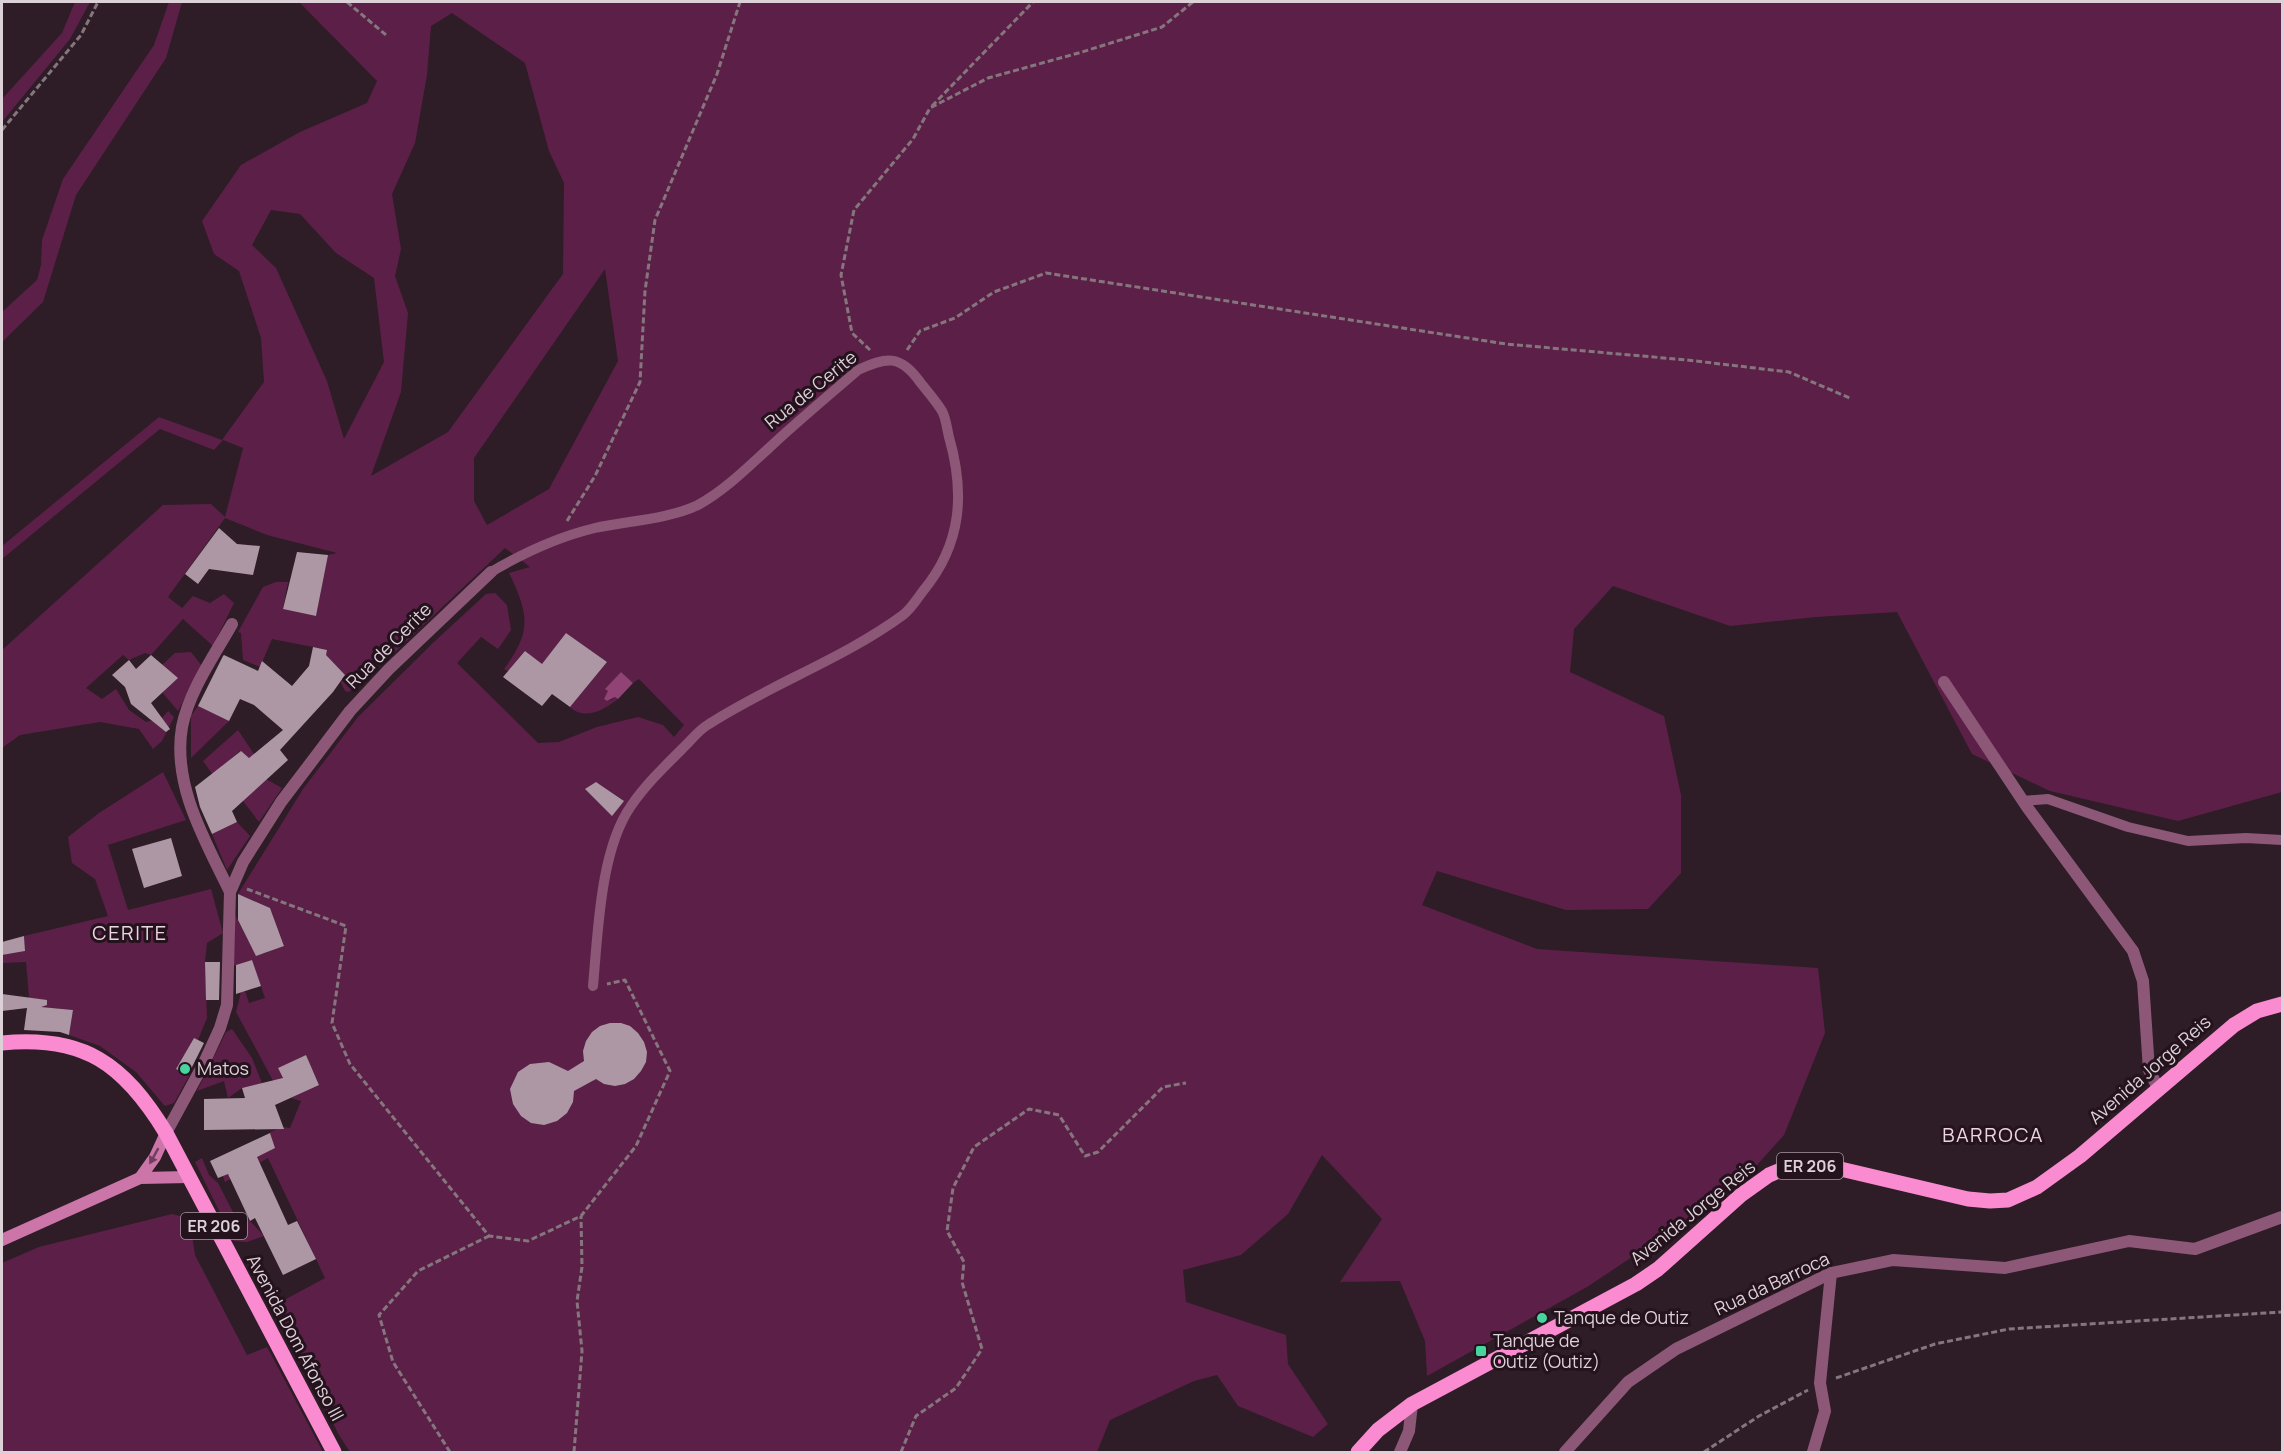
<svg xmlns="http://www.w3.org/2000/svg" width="2284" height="1454" viewBox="0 0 2284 1454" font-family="Manrope,sans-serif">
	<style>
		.green { fill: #5c2048; fill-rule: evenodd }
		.water { fill: #924375 }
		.building { fill: #ae97a4 }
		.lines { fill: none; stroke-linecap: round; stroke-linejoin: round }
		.path { stroke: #85767e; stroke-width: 3; stroke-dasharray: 6 3; stroke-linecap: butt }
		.lane { stroke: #8d5878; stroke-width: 10 }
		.street { stroke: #8d5878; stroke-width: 12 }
		.secondary { stroke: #cb75a9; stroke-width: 12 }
		.primary { stroke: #fa8bd0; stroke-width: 15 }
		.oneway { fill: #6f3f5c }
		.poi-dot { fill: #47d49e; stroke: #24121d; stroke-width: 2 }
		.labels { text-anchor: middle; stroke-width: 6; stroke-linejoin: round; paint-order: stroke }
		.shield { fill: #24121d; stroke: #a698a0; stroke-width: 1.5 }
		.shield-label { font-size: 16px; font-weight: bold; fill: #ddd1d8 }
		.street-label { font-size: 18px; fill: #ddd1d8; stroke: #24121d }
		.poi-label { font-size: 18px; fill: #ddd1d8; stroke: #24121d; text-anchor: start }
		.neighbourhood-label { font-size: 20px; letter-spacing: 1.5px; fill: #edd4e2; stroke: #24121d }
	</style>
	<rect width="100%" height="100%" fill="#2e1c26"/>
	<g class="green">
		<polygon points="75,2 90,2 70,39 2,122 2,99 62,33"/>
		<polygon points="169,2 182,2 166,58 76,195 43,302 2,342 2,312 37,280 41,265 42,240 63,179 154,45"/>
		<path d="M299,2H2282V792L2178,821L2050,791L1972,754L1897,612L1816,617L1730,626L1613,586L1574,629L1570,672L1664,716L1681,795V873L1648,909L1566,910L1437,871L1422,905L1537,949L1818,968L1825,1033L1784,1135L1757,1165L1701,1211L1587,1287L1427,1376L1425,1341L1400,1281L1340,1282L1382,1219L1322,1155L1288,1214L1241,1255L1183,1270L1186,1302L1286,1335L1288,1364L1328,1424L1313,1437L1238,1406L1217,1375L1194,1381L1110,1420L1097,1452H350L339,1435L273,1306L325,1278L268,1158L225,1182L223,1176L241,1163L274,1148L270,1132L283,1127L290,1128L301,1101L291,1098L319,1084L306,1055L278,1068L287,1088H277L236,1012L241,992L245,991L249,1003L265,998L252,960L233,966L235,915L252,948L258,946L263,954L284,945L270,908L238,894L303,789L358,717L435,641L486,594L495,593L507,605L511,630L498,649L481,637L457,663L538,743L559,742L597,727L638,717L663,725L674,737L684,725L639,679L633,683L621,672L604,699L607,701L612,700L615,697L618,699C604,710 585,721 570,707L607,662L566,633L542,665L525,651L508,671L504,669C532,631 529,614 509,573L530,567L505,548L397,650L363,677L349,692L345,691L341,683L345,675L312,669L326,652L323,649L272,639L260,667L243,660L241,633L238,632L263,587L276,582H288L283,609L316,616L321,590L310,587L328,555L337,553L267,535L225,518L168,597L182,608L193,596L210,603L224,594L234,603L213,646L183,619L151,655L145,653L129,660L123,655L86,688L102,699L116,689L129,710L146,722L162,718L168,711L174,717L162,741L153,749L139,729L100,722L20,735L2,748V650L163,505L211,504L225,517L243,448L223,440L214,450L160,429L2,559V546L159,417L222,440L264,382L261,338L239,271L214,254L202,221L241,165L300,132L367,103L377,81ZM452,13L525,63L549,151L564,183L563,274L448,432L371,476L401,392L408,313L395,276L401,249L392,194L415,143L427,75L431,26ZM271,210L300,214L336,253L374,278L384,362L344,439L327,381L276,268L252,245ZM605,269L618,361L549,489L487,525L474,501V458ZM596,782L623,800L612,815L586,790Z"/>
		<polygon points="191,652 202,666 178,711 162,692 162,665 175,653"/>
		<polygon points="198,706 229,721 191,758 191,716"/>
		<polygon points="238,730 254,754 249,758 240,751 213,775 203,761"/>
		<polygon points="163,772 186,820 108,845 128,910 211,889 223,933 207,943 205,962 207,1018 198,1040 194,1038 176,1069 189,1076 174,1103 165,1106 136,1072 100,1046 69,1035 73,1010 41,1007 29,998 26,962 2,963 2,955 25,951 24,936 108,916 95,879 72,863 68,837 99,813"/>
		<polygon points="266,779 282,788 259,822 243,801"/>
		<polygon points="237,822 250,836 227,870 212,834"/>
		<polygon points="232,1029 252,1058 262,1083 242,1088 228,1098 224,1081 197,1091 226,1032"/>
		<polygon points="202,1158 209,1175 218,1183 234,1214 250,1221 264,1236 247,1242 234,1241 195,1162"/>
		<polygon points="172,1214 184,1217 191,1229 195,1255 247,1355 267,1347 323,1452 2,1452 2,1263 39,1247"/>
	</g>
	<polygon class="water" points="621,672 633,683 618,699 615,697 607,701 604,699 608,691 605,689"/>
	<g class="building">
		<polygon points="219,528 237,544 260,546 253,575 209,569 198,584 185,574"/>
		<polygon points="297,552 328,555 316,616 283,609"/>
		<polygon points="566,633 607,662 570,707 552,694 542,706 503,677 525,651 542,664"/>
		<polygon points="313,647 327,650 326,655 345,675 333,692 280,750 288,760 232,811 237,822 212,834 200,807 195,787 241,751 249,758 283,730 254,705 240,699 229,721 198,706 223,656 224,655 258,671 262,661 292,686 309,666"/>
		<polygon points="151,655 178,678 151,703 170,729 166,732 131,704 125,687 112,675 129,660 136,669"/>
		<polygon points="596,782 624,801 612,816 585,789"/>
		<polygon points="171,838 182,876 144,888 132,849"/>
		<polygon points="238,894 270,908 284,946 256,956 238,920"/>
		<polygon points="24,936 25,951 2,955 2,942"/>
		<polygon points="252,960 261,986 236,994 236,965"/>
		<polygon points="205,962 220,962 219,1000 206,1000"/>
		<polygon points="2,994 47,1000 47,1005 41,1007 73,1010 69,1035 60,1032 24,1030 27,1008 2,1011"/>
		<polygon points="610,1023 621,1023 630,1026 638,1033 644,1042 647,1052 646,1062 641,1071 634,1079 625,1084 615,1086 604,1084 596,1079 574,1091 573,1102 567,1113 557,1121 544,1125 531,1123 521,1116 513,1104 510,1089 518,1072 530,1064 549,1062 568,1071 584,1061 583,1051 586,1041 592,1032 600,1026"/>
		<polygon points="194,1038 204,1043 188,1075 176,1069"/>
		<polygon points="306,1055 319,1085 275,1105 284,1129 204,1130 204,1099 245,1098 242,1088 283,1078 278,1068"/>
		<polygon points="270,1133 275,1148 257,1157 288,1225 297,1221 316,1259 283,1275 255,1218 250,1221 228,1174 218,1178 210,1161"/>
	</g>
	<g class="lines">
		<g class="path">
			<polyline points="347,2 386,35"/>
			<polyline points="932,106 1033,2"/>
			<polyline points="2,130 81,35 98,2"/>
			<polyline points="870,350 852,333 841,275 854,210 913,139 930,108 988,78 1082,52 1162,27 1193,2"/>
			<polyline points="907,350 920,331 955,318 994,292 1046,273 1506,344 1687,360 1789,372 1852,399"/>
			<polyline points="567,521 595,476 640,382 645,291 655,220 717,74 740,2"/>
			<polyline points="247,889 346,926 332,1023 350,1064 489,1236 528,1241 581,1216 636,1146 670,1071 625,980 607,984"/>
			<polyline points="1836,1378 1935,1344 2009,1329 2282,1312"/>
			<polyline points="450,1452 393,1362 379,1315 418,1271 489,1236"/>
			<polyline points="574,1452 582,1351 577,1301 582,1267 581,1216"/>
			<polyline points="901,1452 916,1416 956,1388 982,1349 962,1282 964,1262 947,1231 953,1188 974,1147 1029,1109 1059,1115 1085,1156 1098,1152 1163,1087 1186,1083"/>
			<polyline points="1704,1452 1759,1416 1808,1390"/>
		</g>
		<g class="lane">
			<path d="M491,572C525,552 557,537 595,528C627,521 669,519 698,505C724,491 747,468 769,448C798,421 828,396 858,370C886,357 900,354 920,382C927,391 936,401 942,411C946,418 947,429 949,437C965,493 962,544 923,591C917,599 911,609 903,615C843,659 771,684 709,724C700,729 693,738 686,745C667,764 646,784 631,806C600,850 598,933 593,986"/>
			<polyline points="2023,801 2048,799 2128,827 2188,841 2246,838 2282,840"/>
		</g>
		<g class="street">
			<polyline points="1944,682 2027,807 2133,951 2143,981 2149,1070 2158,1088"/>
			<path d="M230,892C206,842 172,786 182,727C189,691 214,656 232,624"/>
			<polyline points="166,1133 203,1065 220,1028 227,1005 230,892 243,862 281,802 350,711 389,669 491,572"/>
			<polyline points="1400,1452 1409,1431 1412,1404"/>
			<polyline points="1565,1452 1628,1382 1676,1349 1831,1273 1893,1260 2005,1268 2129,1241 2195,1249 2282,1217"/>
			<polyline points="1813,1452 1825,1411 1820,1383 1831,1273"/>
		</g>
		<g class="secondary">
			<polyline points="140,1178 155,1157 166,1133"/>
			<polyline points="2,1240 140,1178 189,1177"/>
		</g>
		<g class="primary">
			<path d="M2,1043C84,1035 124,1064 166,1133L334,1452"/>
			<polyline points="1358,1452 1378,1430 1412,1404 1636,1284 1658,1269 1741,1195 1769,1175 1783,1169 1804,1166 1832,1167 1968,1199 1990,1201 2008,1200 2037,1187 2080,1156 2234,1025 2257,1011 2282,1004"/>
		</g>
	</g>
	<defs><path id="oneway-solid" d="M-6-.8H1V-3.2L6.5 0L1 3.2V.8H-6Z" transform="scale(1.5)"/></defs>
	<use class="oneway" href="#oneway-solid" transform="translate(154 1156) rotate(119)"/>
	<g class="poi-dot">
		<circle cx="185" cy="1069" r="6"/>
		<circle cx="1542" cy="1318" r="6"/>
		<rect x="1475" y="1345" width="12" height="12" rx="3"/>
	</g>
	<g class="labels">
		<g class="shield">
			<rect x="1777" y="1153" width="66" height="26" rx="4.5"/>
			<rect x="181" y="1213" width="66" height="26" rx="4.5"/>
		</g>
		<g class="shield-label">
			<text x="1810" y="1172">ER 206</text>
			<text x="214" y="1232">ER 206</text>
		</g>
		<g class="street-label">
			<text transform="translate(811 390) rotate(-39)" y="6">Rua de Cerite</text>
			<text transform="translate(389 646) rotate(-45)" y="6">Rua de Cerite</text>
			<text transform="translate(2150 1070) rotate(-41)" y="6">Avenida Jorge Reis</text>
			<text transform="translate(1693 1213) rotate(-39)" y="6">Avenida Jorge Reis</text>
			<text transform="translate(1772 1284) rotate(-25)" y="6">Rua da Barroca</text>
			<text transform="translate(295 1338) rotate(62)" y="6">Avenida Dom Afonso III</text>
		</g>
		<g class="poi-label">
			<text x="197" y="1075">Matos</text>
			<text x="1554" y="1324">Tanque de Outiz</text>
			<text x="1493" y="1347">Tanque de<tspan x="1493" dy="21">Outiz (Outiz)</tspan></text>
		</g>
		<g class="neighbourhood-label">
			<text x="130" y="940">CERITE</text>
			<text x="1993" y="1142">BARROCA</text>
		</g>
	</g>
	<rect width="2284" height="1454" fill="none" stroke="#ddd1d8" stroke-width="6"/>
</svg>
